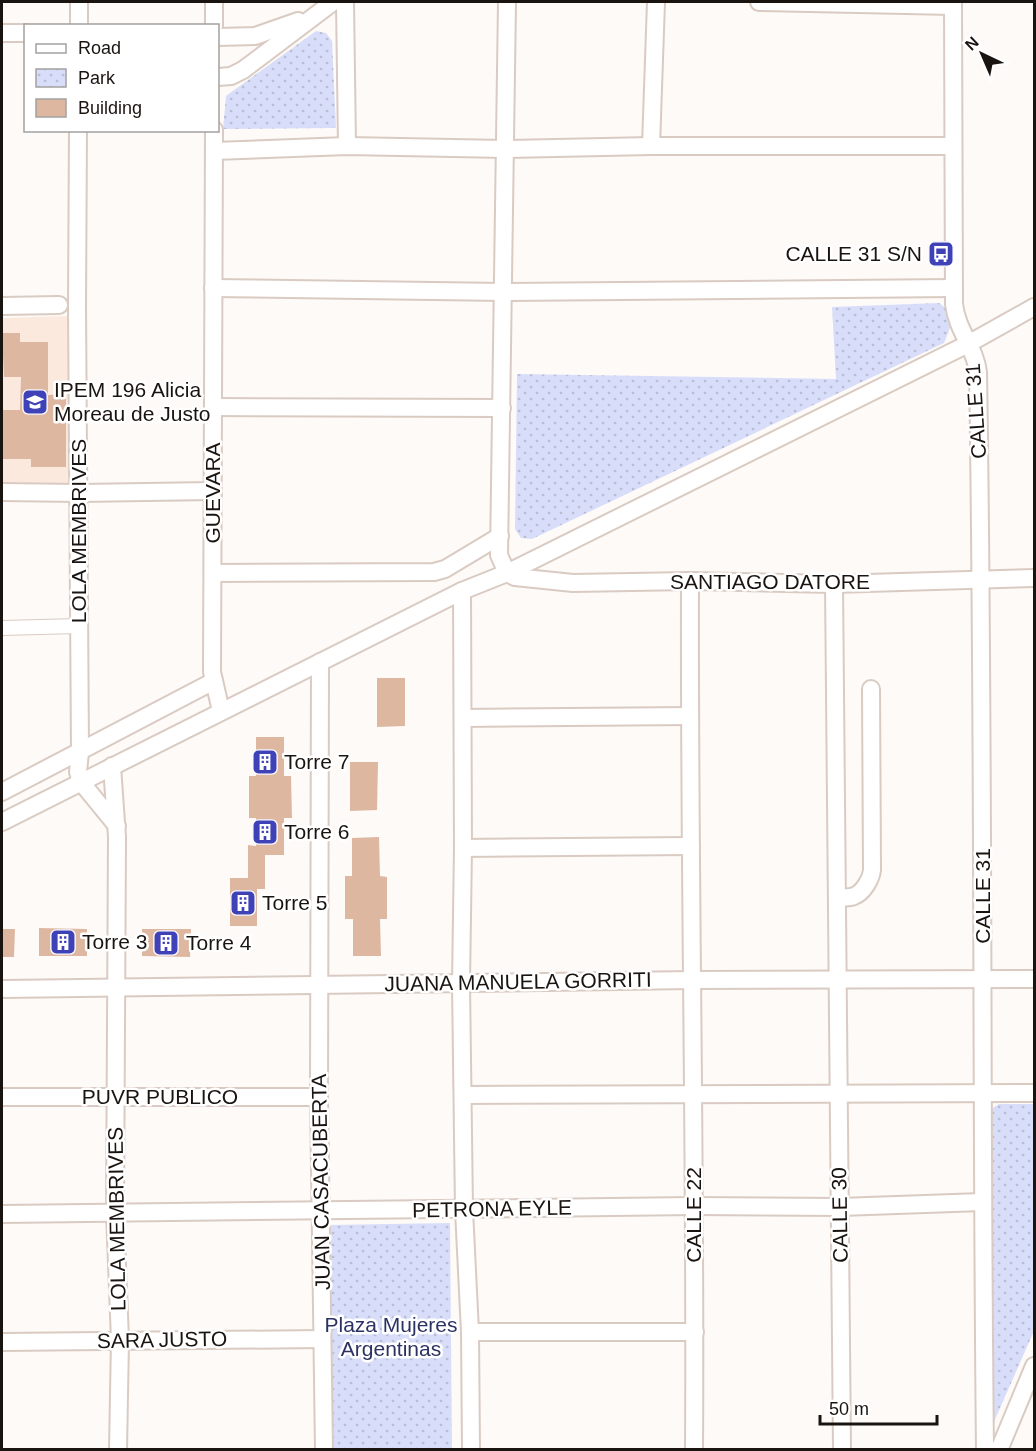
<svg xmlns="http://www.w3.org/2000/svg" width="1036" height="1451" viewBox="0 0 1036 1451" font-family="Arial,sans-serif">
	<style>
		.built { fill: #fce9de }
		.park { fill: url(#park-dots) }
		.building { fill: #deb7a1 }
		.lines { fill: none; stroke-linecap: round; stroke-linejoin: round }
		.pedestrian-casing { stroke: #dacbc2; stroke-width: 16 }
		.minor-casing { stroke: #dacbc2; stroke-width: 20 }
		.pedestrian { stroke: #fff; stroke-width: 14 }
		.minor { stroke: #fff; stroke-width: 16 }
		.labels { text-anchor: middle; stroke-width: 5; stroke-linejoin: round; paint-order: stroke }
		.poi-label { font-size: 21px; fill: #1a1411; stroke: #fff; text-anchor: start }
		.street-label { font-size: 21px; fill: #1a1411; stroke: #fff }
		.park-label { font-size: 21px; fill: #2c3262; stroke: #fff }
	</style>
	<defs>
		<pattern id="park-dots" width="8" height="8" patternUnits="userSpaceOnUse" patternTransform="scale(1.5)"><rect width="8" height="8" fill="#d8defa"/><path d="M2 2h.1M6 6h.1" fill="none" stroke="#b9bed5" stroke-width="1.8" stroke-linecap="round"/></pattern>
	</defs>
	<rect width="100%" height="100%" fill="#fdfaf8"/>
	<polygon class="built" points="68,316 70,488 2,487 2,318"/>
	<g class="park">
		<polygon points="316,31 326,33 332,41 336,128 223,129 226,96"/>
		<polygon points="939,303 947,309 950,328 944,343 532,539 521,538 515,529 517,374 836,379 832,307"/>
		<polygon points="999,1104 1034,1104 1034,1331 993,1424 991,1109"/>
		<polygon points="450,1223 452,1449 332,1449 330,1225"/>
	</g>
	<g class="building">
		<polygon points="2,333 20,333 20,342 48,342 48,395 66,394 66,467 31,467 31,459 2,459 2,410 20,410 21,377 4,377"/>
		<polygon points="377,678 405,678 405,726 377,727"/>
		<polygon points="256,737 284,737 284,776 291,776 292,818 284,818 284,855 265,855 265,889 257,889 257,926 230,926 230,878 248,878 248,845 256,846 256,818 249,818 249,776 256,776"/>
		<polygon points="350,762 378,762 377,810 350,811"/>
		<polygon points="379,837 380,876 387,877 387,919 380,919 381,956 353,956 353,919 345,919 345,876 352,876 352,838"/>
		<polygon points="39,928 87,929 87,956 39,956"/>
		<polygon points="2,929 15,929 14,957 2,957"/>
		<polygon points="142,929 191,929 190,957 142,956"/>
	</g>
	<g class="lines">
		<g class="pedestrian-casing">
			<polyline id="pedestrian" points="2,628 79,626"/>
		</g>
		<g class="minor-casing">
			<g id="minor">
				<polyline points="214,2 214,26"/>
				<polyline points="345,2 347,146"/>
				<polyline points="759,2 953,6"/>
				<path d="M953,2L954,304C957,331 975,347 978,372C984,731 981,1090 985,1450"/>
				<polyline points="79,26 79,2"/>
				<polyline points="2,33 26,33"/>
				<polyline points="218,37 255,36 298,21"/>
				<polyline points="218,77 231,76 243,70 333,2"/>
				<polyline points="78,130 77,305 80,752 78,772 81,782 117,826"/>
				<polyline points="214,130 212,672 221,711"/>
				<polyline points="651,146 656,2"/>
				<polyline points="214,151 347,146 505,149 651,146 953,146"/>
				<polyline points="213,288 504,292 954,288"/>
				<polyline points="2,306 59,305"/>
				<polyline points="213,407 502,408"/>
				<polyline points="2,492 79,493 213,491"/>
				<polyline points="214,573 434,572 445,569 500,536"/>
				<polyline points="507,573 499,555 507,2"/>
				<polyline points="507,573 515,577 573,583 690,581 834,584 1034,578"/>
				<path d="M690,581C689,871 696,1160 694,1450"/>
				<polyline points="834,584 842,1450"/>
				<polyline points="462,591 463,848 461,983 464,1210 470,1332 471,1450"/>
				<polyline points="320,662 319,1097 324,1450"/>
				<polyline points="463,718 690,716"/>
				<polyline points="112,766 117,837 115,1213 120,1340 118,1450"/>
				<polyline points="2,792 214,681"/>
				<polyline points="2,822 462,591 507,573 968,344 1034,307"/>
				<polyline points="463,848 691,846"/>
				<path d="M838,898C843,897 850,898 854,896C863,893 871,879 872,870L871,689"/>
				<polyline points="2,989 693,980 1034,979"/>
				<polyline points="463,1095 1034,1093"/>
				<polyline points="2,1097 319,1097"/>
				<polyline points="2,1214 694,1206 840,1207 982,1202"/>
				<polyline points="470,1332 695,1332"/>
				<polyline points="2,1342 322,1339"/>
				<polyline points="999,1450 1034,1366"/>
			</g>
		</g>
		<use href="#pedestrian" class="pedestrian"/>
		<use href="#minor" class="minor"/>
	</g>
	<defs>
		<g id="bus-square" transform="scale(1.35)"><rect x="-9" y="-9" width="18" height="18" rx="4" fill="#3f42b7" stroke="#fff"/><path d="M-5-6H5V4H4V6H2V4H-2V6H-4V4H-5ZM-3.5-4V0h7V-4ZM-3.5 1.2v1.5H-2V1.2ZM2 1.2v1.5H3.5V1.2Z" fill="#fff"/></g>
		<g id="school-square" transform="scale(1.35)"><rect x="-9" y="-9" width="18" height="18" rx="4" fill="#3f42b7" stroke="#fff"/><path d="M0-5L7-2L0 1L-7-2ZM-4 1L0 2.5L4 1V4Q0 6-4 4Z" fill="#fff"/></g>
		<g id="building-square" transform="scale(1.35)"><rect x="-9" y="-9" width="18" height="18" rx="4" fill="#3f42b7" stroke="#fff"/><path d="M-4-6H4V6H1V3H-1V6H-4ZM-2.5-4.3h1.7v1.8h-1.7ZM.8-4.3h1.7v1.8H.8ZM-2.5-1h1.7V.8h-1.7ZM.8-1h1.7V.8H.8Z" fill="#fff"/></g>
	</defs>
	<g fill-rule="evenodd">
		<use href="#bus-square" x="941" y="254"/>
		<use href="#school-square" x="35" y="402"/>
		<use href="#building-square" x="265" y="762"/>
		<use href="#building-square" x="265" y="832"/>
		<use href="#building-square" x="243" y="903"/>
		<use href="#building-square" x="63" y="942"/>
		<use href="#building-square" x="166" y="943"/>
	</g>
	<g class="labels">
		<g class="poi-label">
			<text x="922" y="261" text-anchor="end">CALLE 31 S/N</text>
			<text x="54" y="397">IPEM 196 Alicia<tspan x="54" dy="24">Moreau de Justo</tspan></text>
			<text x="284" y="769">Torre 7</text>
			<text x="284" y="839">Torre 6</text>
			<text x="262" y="910">Torre 5</text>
			<text x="82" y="949">Torre 3</text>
			<text x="186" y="950">Torre 4</text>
		</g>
		<g class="street-label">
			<text transform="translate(976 411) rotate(-94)" y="7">CALLE 31</text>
			<text transform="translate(213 493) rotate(-90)" y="7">GUEVARA</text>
			<text transform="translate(79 531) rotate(-90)" y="7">LOLA MEMBRIVES</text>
			<text x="770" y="589">SANTIAGO DATORE</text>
			<text transform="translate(983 896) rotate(-90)" y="7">CALLE 31</text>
			<text transform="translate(518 982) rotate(-1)" y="7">JUANA MANUELA GORRITI</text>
			<text x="160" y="1104">PUVR PUBLICO</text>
			<text transform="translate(321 1182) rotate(-91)" y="7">JUAN CASACUBERTA</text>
			<text transform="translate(492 1209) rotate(-1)" y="7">PETRONA EYLE</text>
			<text transform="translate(694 1215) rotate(-90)" y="7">CALLE 22</text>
			<text transform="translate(840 1215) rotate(-91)" y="7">CALLE 30</text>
			<text transform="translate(117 1219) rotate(-91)" y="7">LOLA MEMBRIVES</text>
			<text transform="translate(162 1340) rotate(-1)" y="7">SARA JUSTO</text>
		</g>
		<g class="park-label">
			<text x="391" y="1332">Plaza Mujeres<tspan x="391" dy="24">Argentinas</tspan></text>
		</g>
	</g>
	<rect width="1036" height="1451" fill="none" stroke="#1a1411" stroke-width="6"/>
	<rect x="24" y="24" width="195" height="108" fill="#ffffff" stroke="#a3a1a0" stroke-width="1.5"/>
	<rect x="36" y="44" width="30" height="9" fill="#ffffff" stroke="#a3a1a0" stroke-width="1.5"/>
	<text x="78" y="54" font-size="18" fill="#1a1411">Road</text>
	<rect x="36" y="69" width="30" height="18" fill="url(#park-dots)" stroke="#a3a1a0" stroke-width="1.5"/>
	<text x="78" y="84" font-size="18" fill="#1a1411">Park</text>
	<rect x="36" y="99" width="30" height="18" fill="#deb7a1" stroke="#a3a1a0" stroke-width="1.5"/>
	<text x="78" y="114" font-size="18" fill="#1a1411">Building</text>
	<g transform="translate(982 54) rotate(316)" stroke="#ffffff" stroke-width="4.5" paint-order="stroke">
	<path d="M0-4.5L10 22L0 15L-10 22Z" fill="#1a1411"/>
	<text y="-9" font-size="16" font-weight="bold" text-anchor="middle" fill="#1a1411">N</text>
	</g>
	<path d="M820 1415v9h117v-9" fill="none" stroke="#1a1411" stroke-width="3"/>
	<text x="829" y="1415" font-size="18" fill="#1a1411" stroke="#ffffff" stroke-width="4.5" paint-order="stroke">50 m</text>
</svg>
